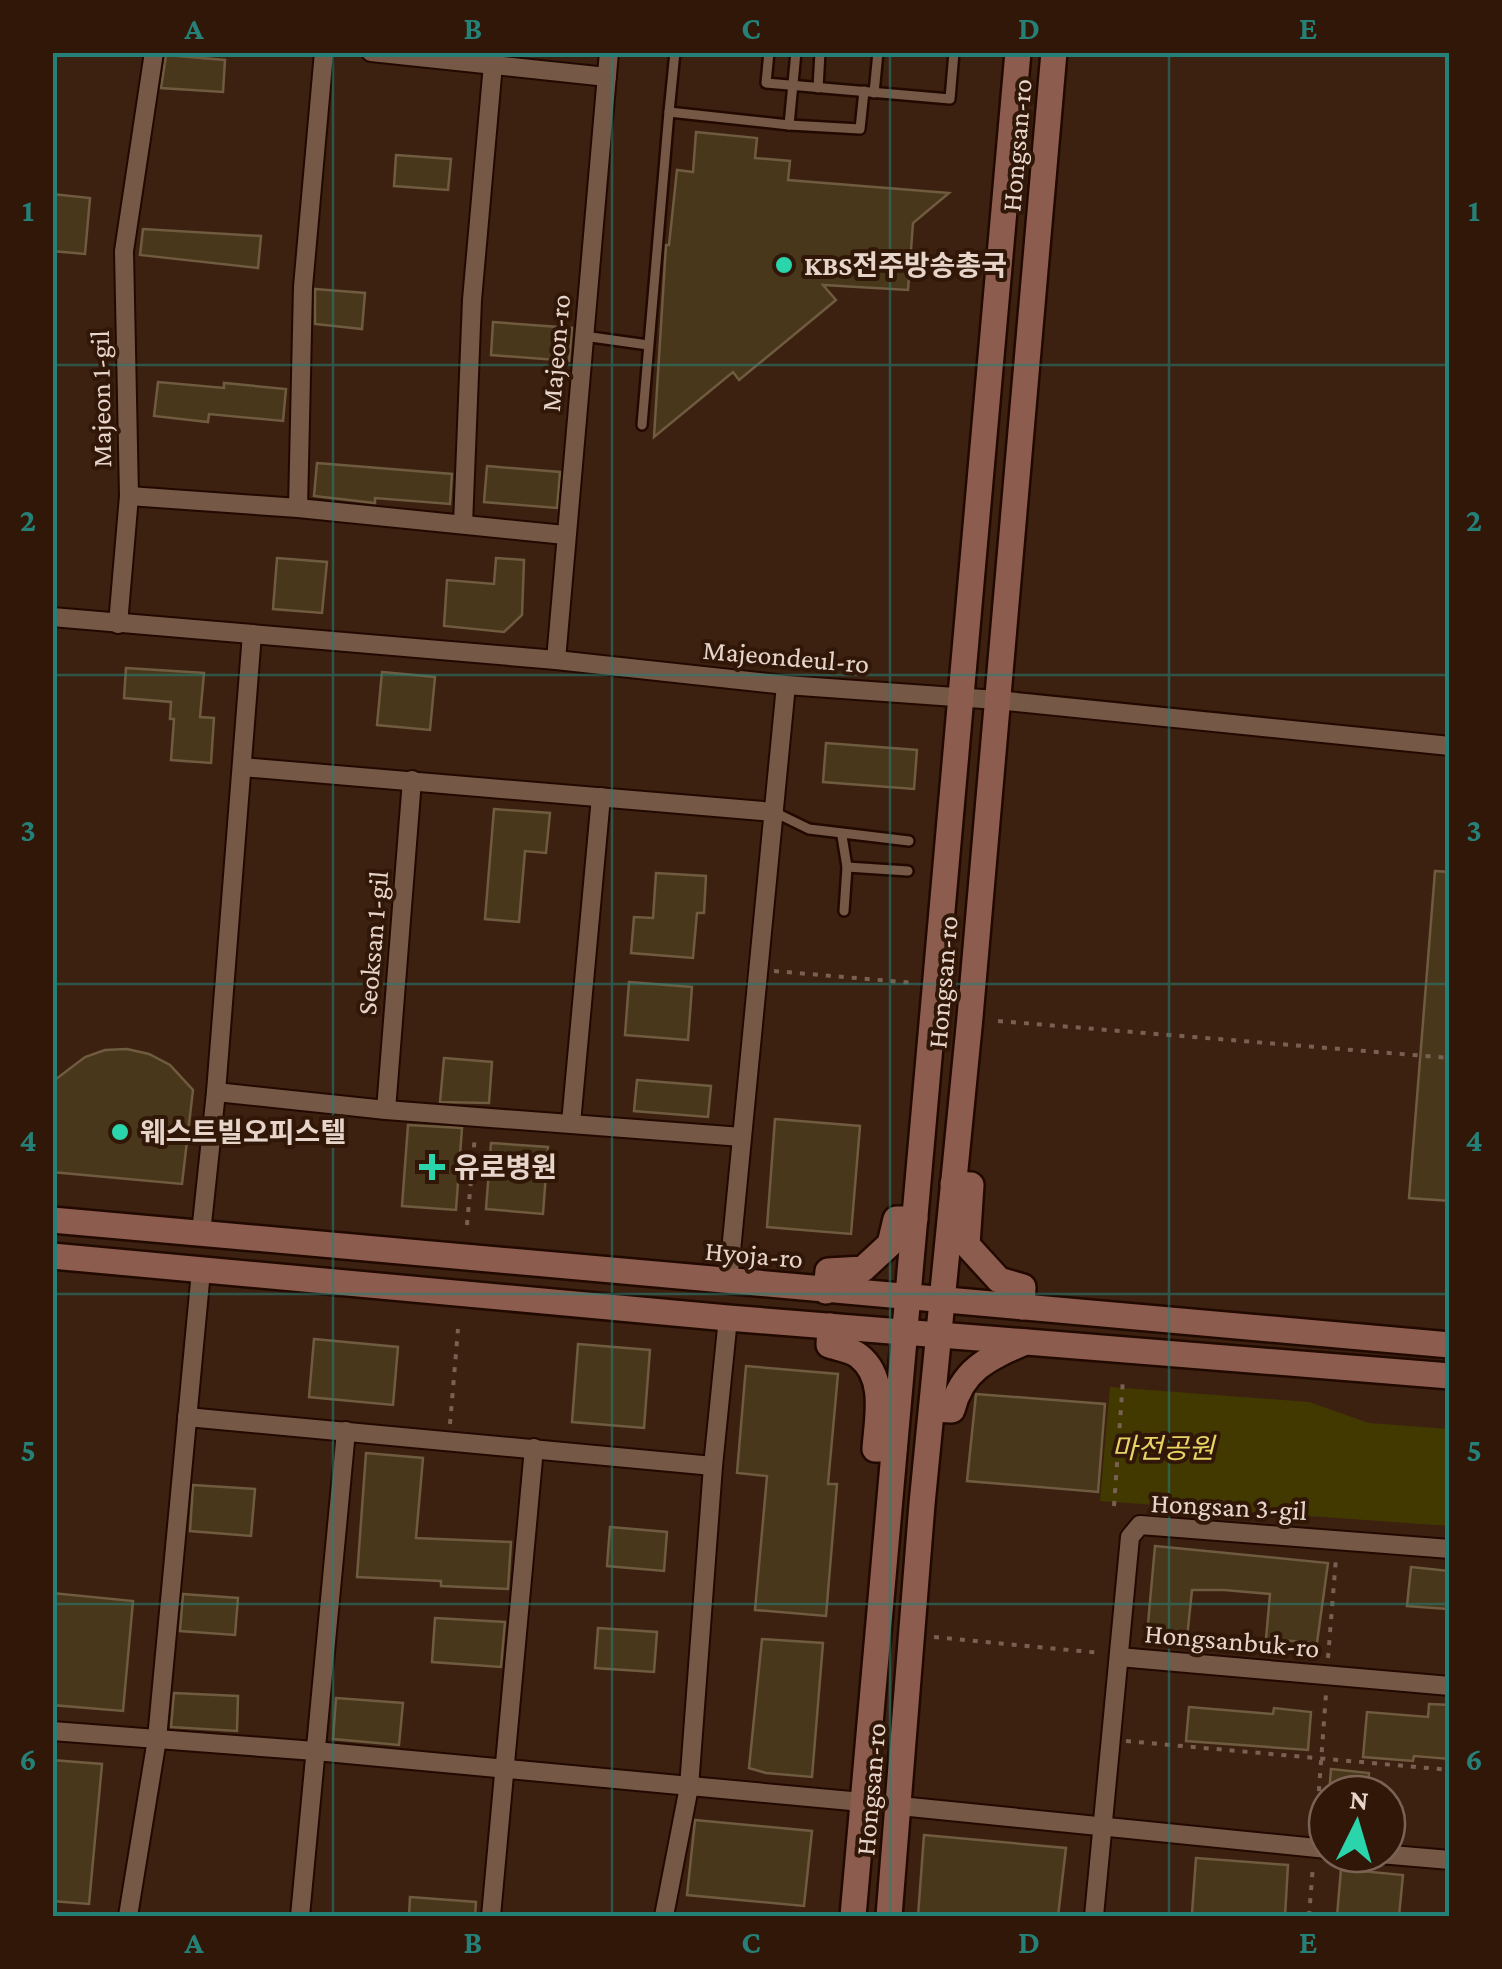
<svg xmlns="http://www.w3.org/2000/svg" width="1502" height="1969" viewBox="0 0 1502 1969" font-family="'Crimson Pro','Noto Sans KR',serif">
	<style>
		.green { fill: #423900 }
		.building { fill: #49371c; stroke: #6f5b3f; stroke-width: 2.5 }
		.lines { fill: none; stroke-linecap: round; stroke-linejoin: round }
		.lane-casing { stroke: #220900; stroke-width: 14 }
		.street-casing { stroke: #220900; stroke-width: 22 }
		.secondary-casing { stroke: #220900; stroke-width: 30 }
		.path { stroke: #786052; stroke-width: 4; stroke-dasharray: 5 8; stroke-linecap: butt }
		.lane { stroke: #765846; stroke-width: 9 }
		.street { stroke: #765846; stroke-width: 18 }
		.secondary { stroke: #8c5d4e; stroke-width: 25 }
		.grid { fill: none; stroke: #258077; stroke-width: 2.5; stroke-opacity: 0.55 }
		.poi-dot { fill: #2ad5ac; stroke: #311707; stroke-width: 4 }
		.labels { text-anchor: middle; stroke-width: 8; stroke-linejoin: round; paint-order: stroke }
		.street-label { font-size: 28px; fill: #e7d5cb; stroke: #311707 }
		.poi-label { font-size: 28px; font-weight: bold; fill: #e7d5cb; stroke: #311707; text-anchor: start }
		.park-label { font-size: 28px; font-style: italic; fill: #e7d465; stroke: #311707 }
		.neatline { fill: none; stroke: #258077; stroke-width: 4 }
		.grid-label { font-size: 32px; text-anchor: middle; font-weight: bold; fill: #258077 }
	</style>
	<rect width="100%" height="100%" fill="#3c2111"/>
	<polygon class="green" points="1110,1387 1309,1402 1369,1423 1449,1429 1449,1526 1100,1501"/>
	<g class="building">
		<polygon points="166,55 225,60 223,92 161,88"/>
		<polygon points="696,132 757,138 755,158 790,161 788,180 949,193 913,223 908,290 823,285 836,300 739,380 733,372 654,437 666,245 669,245 677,170 693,172"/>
		<polygon points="396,155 451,159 448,190 394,186"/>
		<polygon points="52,194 90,198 85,254 52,251"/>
		<polygon points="143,229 261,236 258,268 140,255"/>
		<polygon points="315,289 365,293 362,329 315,324"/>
		<polygon points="493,322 572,328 569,361 491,355"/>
		<polygon points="158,382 224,388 224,383 286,389 283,421 209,414 208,422 154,416"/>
		<polygon points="317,463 452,474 450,504 375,498 375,503 314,496"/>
		<polygon points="487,466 560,472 557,508 484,502"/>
		<polygon points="277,558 327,562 322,613 273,609"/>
		<polygon points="496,558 524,560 522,615 504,632 444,626 447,580 494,584"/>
		<polygon points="126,668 204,673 200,717 214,718 211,763 171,760 174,719 170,719 171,702 124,698"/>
		<polygon points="382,672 435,677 430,730 377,725"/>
		<polygon points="826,743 917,750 914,789 823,782"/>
		<polygon points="494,809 550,813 546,853 525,851 519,922 485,919"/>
		<polygon points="1435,871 1450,872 1450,1201 1409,1198"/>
		<polygon points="656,873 706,876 704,913 697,913 693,958 631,953 634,917 653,918"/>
		<polygon points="629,982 692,987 688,1040 625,1035"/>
		<polygon points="127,1049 149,1054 170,1065 193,1090 182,1184 52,1172 52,1082 85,1057 105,1050"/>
		<polygon points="444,1058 492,1062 489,1103 440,1102"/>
		<polygon points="637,1080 711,1086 708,1117 634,1111"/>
		<polygon points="775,1119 860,1126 851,1234 767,1227"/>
		<polygon points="408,1125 462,1128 456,1210 402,1206"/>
		<polygon points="491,1143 548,1147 543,1214 486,1209"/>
		<polygon points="314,1339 398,1347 393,1405 309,1397"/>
		<polygon points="578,1344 650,1350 644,1428 572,1422"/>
		<polygon points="746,1366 838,1374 828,1484 837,1484 826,1616 755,1610 767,1476 737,1473"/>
		<polygon points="976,1394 1105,1404 1098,1492 967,1481"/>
		<polygon points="366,1453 423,1458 416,1538 511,1542 508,1589 441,1586 441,1581 357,1577"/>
		<polygon points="193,1485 255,1489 251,1536 190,1531"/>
		<polygon points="610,1527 667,1532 664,1571 607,1566"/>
		<polygon points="1155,1546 1328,1563 1317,1643 1266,1639 1270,1594 1224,1590 1192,1590 1187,1638 1147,1635"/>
		<polygon points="1411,1567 1450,1571 1447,1609 1407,1606"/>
		<polygon points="52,1593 133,1601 123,1711 52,1705"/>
		<polygon points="183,1594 238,1598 235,1635 180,1631"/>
		<polygon points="435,1618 505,1622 501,1667 432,1662"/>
		<polygon points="598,1628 657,1632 654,1672 595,1668"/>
		<polygon points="762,1639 823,1643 812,1777 766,1773 749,1768"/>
		<polygon points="174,1693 238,1696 237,1731 171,1727"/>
		<polygon points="336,1698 403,1703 399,1745 333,1739"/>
		<polygon points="1429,1704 1450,1705 1450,1759 1414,1756 1413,1761 1363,1757 1367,1712 1428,1717"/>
		<polygon points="1189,1707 1273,1714 1274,1708 1311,1712 1308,1750 1186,1741"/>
		<polygon points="52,1760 102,1764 89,1904 52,1901"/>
		<polygon points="1331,1769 1369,1773 1367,1794 1329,1794"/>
		<polygon points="695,1820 812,1831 804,1906 687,1895"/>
		<polygon points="924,1835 1066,1848 1058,1916 918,1916"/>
		<polygon points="1196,1858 1288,1865 1285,1916 1192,1913"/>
		<polygon points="1341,1869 1403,1875 1399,1916 1337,1916"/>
		<polygon points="410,1897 476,1902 475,1916 409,1916"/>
	</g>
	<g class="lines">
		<g class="lane-casing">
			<g id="lane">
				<polyline points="769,52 766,83 950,99 954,52"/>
				<polyline points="818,88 820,52"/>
				<polyline points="874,93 878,52"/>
				<polyline points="669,112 675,52"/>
				<polyline points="789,125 860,129 864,91"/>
				<polyline points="584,336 648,345"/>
				<polyline points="642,425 669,112 789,125 796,52"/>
				<polyline points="774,812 809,829 909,841"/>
				<polyline points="842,836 847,867 844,911"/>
				<polyline points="847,867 908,871"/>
			</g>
		</g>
		<g class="street-casing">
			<g id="street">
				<polyline points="371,52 607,77"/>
				<polyline points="129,496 298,508 565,535"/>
				<polyline points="298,508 303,287 324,52"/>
				<polyline points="463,524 472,300 493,64"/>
				<polyline points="52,617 556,660 786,685 997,700 1450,746"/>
				<polyline points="118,624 129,496 124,251 154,52"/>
				<polyline points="556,660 609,52"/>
				<polyline points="242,767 774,812"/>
				<polyline points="216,1092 386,1110 742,1137"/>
				<polyline points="386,1110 412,780"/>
				<polyline points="571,1123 601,797"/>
				<polyline points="201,1233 216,1092 252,634"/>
				<polyline points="728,1282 786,685"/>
				<polyline points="187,1417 713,1466"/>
				<polyline points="1119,1657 1450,1686"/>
				<polyline points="52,1731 315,1751 862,1802"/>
				<polyline points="900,1806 1327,1849"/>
				<polyline points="1380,1854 1450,1860"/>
				<polyline points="128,1916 157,1739 201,1271"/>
				<polyline points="300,1916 346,1431"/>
				<polyline points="491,1916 534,1448"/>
				<polyline points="664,1916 689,1787 713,1466 728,1318"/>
				<polyline points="1094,1916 1130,1537 1140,1525 1450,1549"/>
			</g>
		</g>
		<g class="secondary-casing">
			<g id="secondary">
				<polyline points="953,1184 971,1185 967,1245 999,1280 1023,1287 1022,1307"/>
				<polyline points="52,1220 1450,1345"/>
				<polyline points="52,1256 728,1318 1450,1376"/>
				<polyline points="826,1291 828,1271 863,1269 890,1244 896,1219 915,1219"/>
				<path d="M830,1326L829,1345C838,1348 852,1350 859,1356C887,1378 877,1419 875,1449H894"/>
				<path d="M932,1409L952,1410C962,1369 989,1358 1025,1342"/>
				<polyline points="853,1916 1018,52"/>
				<polyline points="889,1916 922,1504 970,1017 1054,52"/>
			</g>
		</g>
		<g class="path">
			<polyline points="774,971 914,983"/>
			<polyline points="998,1021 1450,1058"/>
			<polyline points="467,1225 475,1135"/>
			<polyline points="450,1424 458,1329"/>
			<polyline points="1114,1506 1123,1379"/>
			<polyline points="934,1637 1101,1653"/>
			<polyline points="1328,1658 1336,1558"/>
			<polyline points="1126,1741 1450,1770"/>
			<polyline points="1316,1830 1326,1694"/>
			<polyline points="1309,1916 1313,1865"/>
		</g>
		<use href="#lane" class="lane"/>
		<use href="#street" class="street"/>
		<use href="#secondary" class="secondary"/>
	</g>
	<path class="grid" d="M333,52V1916M612,52V1916M890,52V1916M1169,52V1916M52,365H1450M52,675H1450M52,984H1450M52,1294H1450M52,1604H1450"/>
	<g class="poi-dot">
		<circle cx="784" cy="265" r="10"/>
		<circle cx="120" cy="1132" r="10"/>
		<path d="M427 1152h10v10h10v10h-10v10h-10v-10h-10v-10h10z"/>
	</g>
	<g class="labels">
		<g class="street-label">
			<text transform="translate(1016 145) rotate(-85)" y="10">Hongsan-ro</text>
			<text transform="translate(555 353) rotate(-85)" y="10">Majeon-ro</text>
			<text transform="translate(100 399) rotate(-91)" y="10">Majeon 1-gil</text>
			<text transform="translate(786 656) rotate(5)" y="10">Majeondeul-ro</text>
			<text transform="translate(372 943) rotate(-85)" y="10">Seoksan 1-gil</text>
			<text transform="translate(942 982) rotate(-85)" y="10">Hongsan-ro</text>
			<text transform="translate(754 1254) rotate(5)" y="10">Hyoja-ro</text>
			<text transform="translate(1229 1506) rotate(3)" y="10">Hongsan 3-gil</text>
			<text transform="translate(1232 1640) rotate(5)" y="10">Hongsanbuk-ro</text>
			<text transform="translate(870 1789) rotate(-85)" y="10">Hongsan-ro</text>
		</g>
		<g class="poi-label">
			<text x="804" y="275">KBS전주방송총국</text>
			<text x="140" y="1142">웨스트빌오피스텔</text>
			<text x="454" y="1177">유로병원</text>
		</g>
		<g class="park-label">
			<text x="1163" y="1458">마전공원</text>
		</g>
	</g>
	<rect width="1502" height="1969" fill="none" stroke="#311707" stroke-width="110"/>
	<g transform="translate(1357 1824) rotate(5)"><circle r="48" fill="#311707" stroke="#7a6355" stroke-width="2.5"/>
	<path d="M0-8L18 38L0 25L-18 38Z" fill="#2ad5ac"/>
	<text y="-15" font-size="28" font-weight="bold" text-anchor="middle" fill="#e7d5cb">N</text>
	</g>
	<rect x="55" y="55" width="1392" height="1859" class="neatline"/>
	<g class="grid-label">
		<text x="194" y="39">A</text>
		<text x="473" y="39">B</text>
		<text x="751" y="39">C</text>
		<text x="1029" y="39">D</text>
		<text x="1308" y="39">E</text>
		<text x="28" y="221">1</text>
		<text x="1474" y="221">1</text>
		<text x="28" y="531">2</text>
		<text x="1474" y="531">2</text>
		<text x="28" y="841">3</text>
		<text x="1474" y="841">3</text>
		<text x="28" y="1151">4</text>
		<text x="1474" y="1151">4</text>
		<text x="28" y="1461">5</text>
		<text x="1474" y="1461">5</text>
		<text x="28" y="1770">6</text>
		<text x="1474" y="1770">6</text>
		<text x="194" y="1953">A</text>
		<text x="473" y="1953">B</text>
		<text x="751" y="1953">C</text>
		<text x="1029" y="1953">D</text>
		<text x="1308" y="1953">E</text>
	</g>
</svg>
